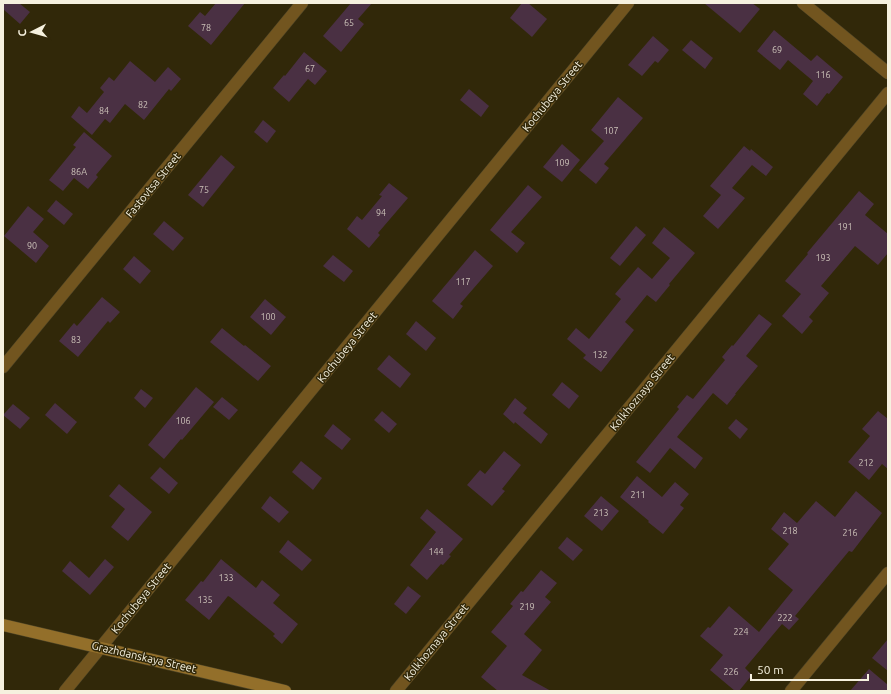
<svg xmlns="http://www.w3.org/2000/svg" width="891" height="694" viewBox="0 0 891 694" font-family="Ubuntu,sans-serif">
	<style>
		.building { fill: #4a3043 }
		.lines { fill: none; stroke-linecap: round; stroke-linejoin: round }
		.street-casing { stroke: #4d4427; stroke-width: 13 }
		.secondary-casing { stroke: #4d4427; stroke-width: 13 }
		.street { stroke: #72551f; stroke-width: 12 }
		.secondary { stroke: #936f2a; stroke-width: 12 }
		.labels { text-anchor: middle; stroke-width: 3; stroke-linejoin: round; paint-order: stroke }
		.number-label { font-size: 9px; fill: #cbc1b8 }
		.street-label { font-size: 11px; fill: #f6f1df; stroke: #312809 }
	</style>
	<rect width="100%" height="100%" fill="#312809"/>
	<g class="building">
		<polygon points="3,3 19,3 30,12 20,24 3,9"/>
		<polygon points="216,3 245,3 211,45 188,26 200,12 205,16"/>
		<polygon points="351,3 372,3 358,19 364,24 341,52 323,36"/>
		<polygon points="522,3 528,3 547,19 532,37 510,18"/>
		<polygon points="704,3 752,3 760,9 740,33"/>
		<polygon points="774,30 811,61 817,55 843,77 829,94 827,93 817,106 803,94 813,81 788,60 780,70 757,51"/>
		<polygon points="653,36 669,50 658,63 655,61 642,76 628,65"/>
		<polygon points="691,40 713,58 705,69 682,50"/>
		<polygon points="304,52 327,71 315,85 308,79 289,102 273,88 284,75 285,76"/>
		<polygon points="130,61 155,82 168,67 181,79 171,91 169,89 144,120 125,104 110,123 105,119 92,135 71,117 79,106 87,113 104,92 100,88 109,77 114,81"/>
		<polygon points="469,89 489,106 481,117 460,100"/>
		<polygon points="618,97 643,118 604,164 609,168 596,184 579,170 604,141 591,130"/>
		<polygon points="263,120 276,131 267,143 254,132"/>
		<polygon points="84,132 112,156 96,175 98,177 88,189 74,178 63,191 49,180 76,147 73,145"/>
		<polygon points="562,144 580,160 562,182 543,167"/>
		<polygon points="744,146 750,151 751,149 773,167 766,176 752,165 732,188 745,198 718,229 703,216 721,195 710,186"/>
		<polygon points="221,155 235,167 203,207 188,195"/>
		<polygon points="389,183 408,198 378,233 380,235 369,248 347,229 357,216 362,220 382,196 379,195"/>
		<polygon points="528,185 542,197 511,232 525,243 517,253 490,230"/>
		<polygon points="859,191 874,204 865,215 888,234 888,253 878,265 855,246 821,286 829,293 809,317 813,321 802,334 782,316 801,294 785,281 808,254 807,253"/>
		<polygon points="56,200 73,214 64,225 47,211"/>
		<polygon points="28,206 44,219 33,232 49,246 36,263 4,236"/>
		<polygon points="164,221 184,238 173,251 153,234"/>
		<polygon points="636,226 646,235 620,266 610,258"/>
		<polygon points="664,227 695,253 669,284 670,285 656,302 647,295 625,322 634,330 601,372 583,358 586,355 567,339 576,328 589,339 621,299 615,294 638,267 652,279 670,258 652,243"/>
		<polygon points="475,250 493,266 460,304 463,306 453,319 432,301"/>
		<polygon points="333,255 353,271 344,282 323,266"/>
		<polygon points="134,256 151,271 140,284 123,269"/>
		<polygon points="102,297 120,312 110,323 108,321 78,357 59,341 74,323 77,326"/>
		<polygon points="265,299 286,317 271,335 250,317"/>
		<polygon points="759,314 772,324 746,356 758,366 735,394 736,394 727,405 713,393 677,437 703,458 695,469 670,448 650,473 636,462 679,409 677,407 687,395 693,399 725,360 722,357 732,345 733,346"/>
		<polygon points="416,321 436,338 426,351 406,334"/>
		<polygon points="222,328 244,346 245,345 271,366 258,381 210,342"/>
		<polygon points="389,355 411,374 400,388 377,369"/>
		<polygon points="562,382 579,396 569,409 552,395"/>
		<polygon points="196,387 214,402 182,440 181,439 164,459 148,445"/>
		<polygon points="141,389 153,398 145,408 134,398"/>
		<polygon points="222,397 238,410 229,420 213,407"/>
		<polygon points="515,398 527,408 523,413 548,434 541,444 515,422 514,424 503,414"/>
		<polygon points="55,403 77,422 67,434 45,415"/>
		<polygon points="13,404 30,418 20,429 3,415"/>
		<polygon points="382,411 397,424 389,433 374,420"/>
		<polygon points="878,411 888,419 888,469 882,464 869,480 848,462 870,436 862,429"/>
		<polygon points="736,419 748,429 740,439 728,428"/>
		<polygon points="333,424 351,439 342,450 324,436"/>
		<polygon points="504,451 521,465 502,489 505,491 492,506 467,485 480,470 485,474"/>
		<polygon points="301,461 322,478 313,490 292,472"/>
		<polygon points="160,467 178,483 169,494 150,478"/>
		<polygon points="637,476 662,497 675,482 689,494 680,505 684,508 663,534 648,522 649,521 620,497"/>
		<polygon points="119,484 152,512 128,541 111,527 125,509 109,496"/>
		<polygon points="856,491 882,513 852,552 849,551 795,616 799,619 789,630 782,624 745,668 752,675 739,691 735,691 710,670 723,655 700,636 708,627 710,628 729,606 759,632 793,590 768,569 789,544 771,529 784,512 797,523 816,501 835,517"/>
		<polygon points="270,496 289,512 279,523 261,508"/>
		<polygon points="601,496 619,511 602,531 584,516"/>
		<polygon points="427,509 463,539 449,555 451,556 443,565 441,564 427,580 410,565 436,532 420,518"/>
		<polygon points="567,537 583,550 573,561 558,548"/>
		<polygon points="288,540 312,560 302,571 279,552"/>
		<polygon points="105,559 114,567 90,595 62,571 70,561 89,578"/>
		<polygon points="221,559 256,588 262,580 280,595 273,603 298,624 282,644 273,636 275,634 230,597 228,596 209,620 185,600 201,581 203,582"/>
		<polygon points="541,570 557,583 545,597 551,602 524,634 542,650 522,675 551,691 498,691 481,677 507,646 491,632 513,606 510,604 521,591 523,592"/>
		<polygon points="408,586 421,596 406,614 394,604"/>
		<polygon points="888,639 888,671 872,658"/>
		<polygon points="869,669 888,685 888,691 850,691"/>
	</g>
	<g class="lines">
		<g class="street-casing">
			<g id="street">
				<polyline points="803,3 888,73"/>
				<polyline points="3,367 302,3"/>
				<polyline points="65,691 628,3"/>
				<polyline points="396,691 888,93"/>
				<polyline points="791,691 888,573"/>
			</g>
		</g>
		<g class="secondary-casing">
			<polyline id="secondary" points="3,625 285,691"/>
		</g>
		<use href="#street" class="street"/>
		<use href="#secondary" class="secondary"/>
	</g>
	<g class="labels">
		<g class="number-label">
			<text x="349" y="26">65</text>
			<text x="206" y="31">78</text>
			<text x="777" y="53">69</text>
			<text x="310" y="72">67</text>
			<text x="823" y="78">116</text>
			<text x="143" y="108">82</text>
			<text x="104" y="114">84</text>
			<text x="611" y="134">107</text>
			<text x="562" y="166">109</text>
			<text x="79" y="175">86А</text>
			<text x="204" y="193">75</text>
			<text x="381" y="216">94</text>
			<text x="845" y="230">191</text>
			<text x="32" y="249">90</text>
			<text x="823" y="261">193</text>
			<text x="463" y="285">117</text>
			<text x="268" y="320">100</text>
			<text x="76" y="343">83</text>
			<text x="600" y="358">132</text>
			<text x="183" y="424">106</text>
			<text x="866" y="466">212</text>
			<text x="638" y="498">211</text>
			<text x="601" y="516">213</text>
			<text x="790" y="534">218</text>
			<text x="850" y="536">216</text>
			<text x="436" y="555">144</text>
			<text x="226" y="581">133</text>
			<text x="205" y="603">135</text>
			<text x="527" y="610">219</text>
			<text x="785" y="621">222</text>
			<text x="741" y="635">224</text>
			<text x="731" y="675">226</text>
		</g>
		<g class="street-label">
			<text transform="translate(552 96) rotate(-51)" y="4">Kochubeya Street</text>
			<text transform="translate(153 185) rotate(-51)" y="4">Fastovtsa Street</text>
			<text transform="translate(347 347) rotate(-51)" y="4">Kochubeya Street</text>
			<text transform="translate(642 392) rotate(-51)" y="4">Kolkhoznaya Street</text>
			<text transform="translate(141 598) rotate(-51)" y="4">Kochubeya Street</text>
			<text transform="translate(436 642) rotate(-51)" y="4">Kolkhoznaya Street</text>
			<text transform="translate(144 657) rotate(13)" y="4">Grazhdanskaya Street</text>
		</g>
	</g>
	<rect width="891" height="694" fill="none" stroke="#f6f1df" stroke-width="8"/>
	<g transform="translate(32 32) rotate(264)" stroke="#312809" stroke-width="3" paint-order="stroke">
	<path d="M0-3L7 15L0 10L-7 15Z" fill="#f6f1df"/>
	<text y="-6" font-size="11" font-weight="bold" text-anchor="middle" fill="#f6f1df">С</text>
	</g>
	<path d="M751 674v6h117v-6" fill="none" stroke="#f6f1df" stroke-width="2"/>
	<text x="757" y="674" font-size="12" fill="#f6f1df" stroke="#312809" stroke-width="3" paint-order="stroke">50 m</text>
</svg>
